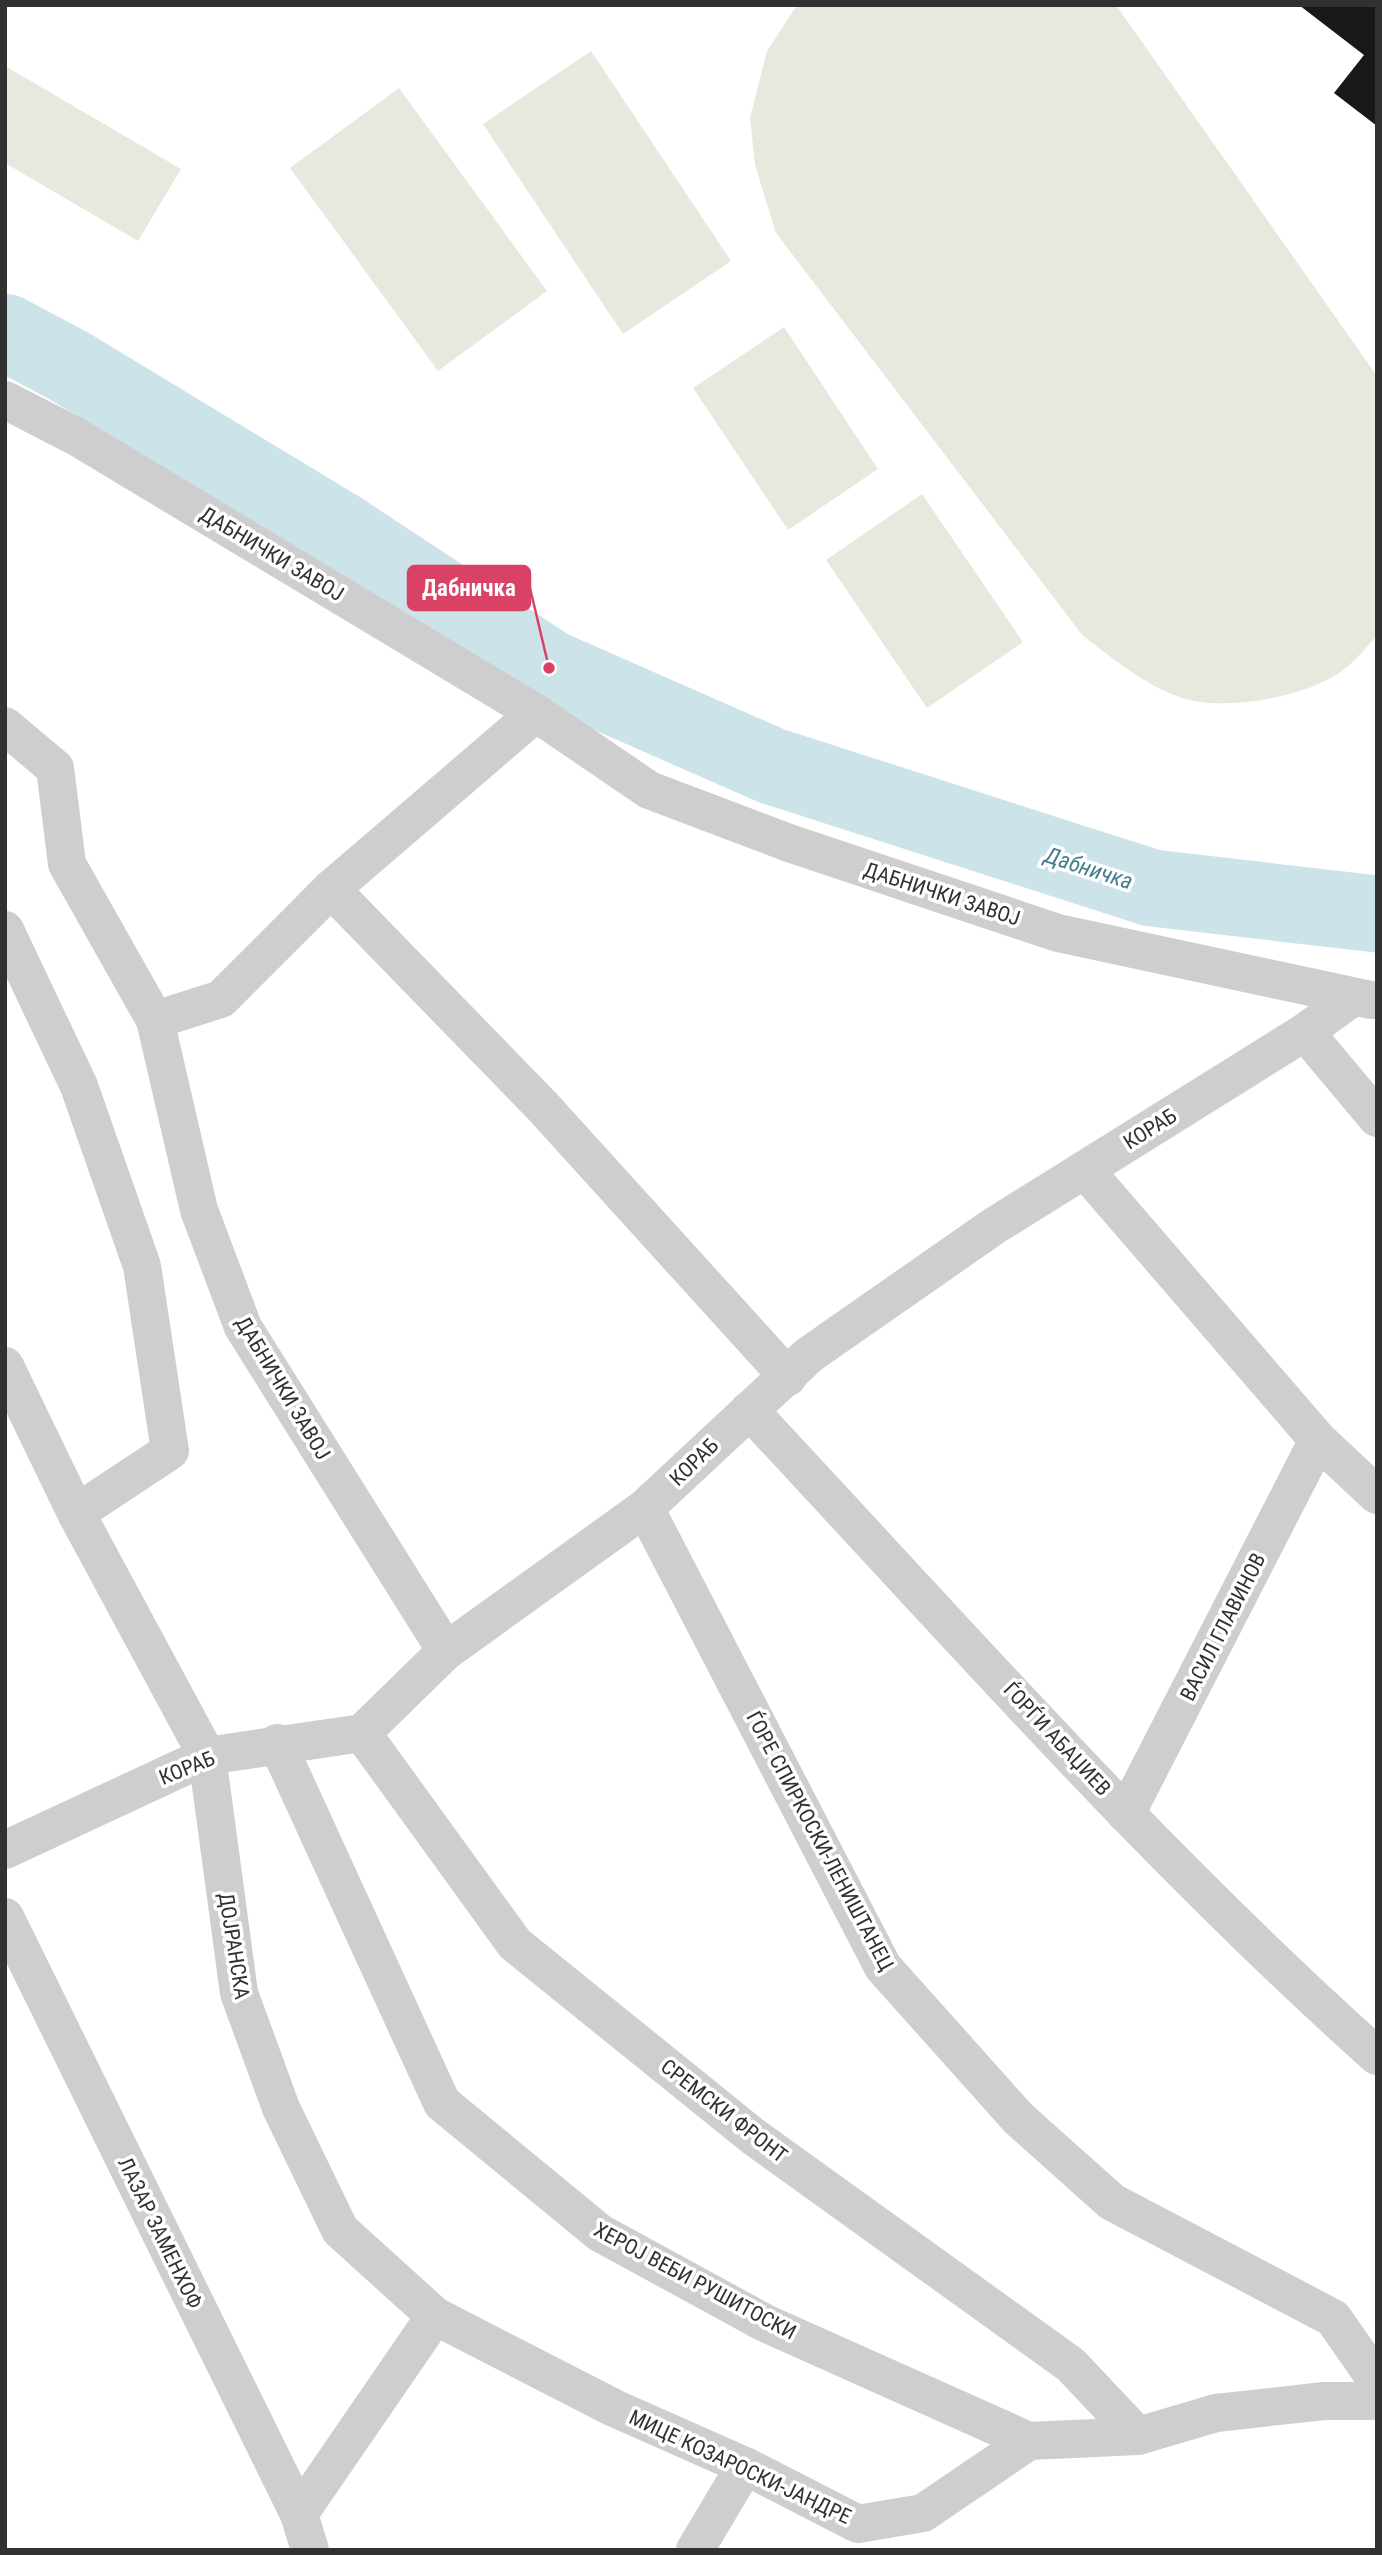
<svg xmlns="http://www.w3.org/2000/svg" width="1382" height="2555" viewBox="0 0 1382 2555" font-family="'Roboto Condensed',sans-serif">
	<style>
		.green { fill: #e6eade }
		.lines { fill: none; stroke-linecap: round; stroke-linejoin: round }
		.river { stroke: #cce3e9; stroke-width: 77 }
		.building { fill: #181818 }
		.minor { stroke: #cecece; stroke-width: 38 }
		.labels { text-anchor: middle; stroke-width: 7; stroke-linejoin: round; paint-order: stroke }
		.street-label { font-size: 21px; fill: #313131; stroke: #fff }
		.water-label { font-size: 23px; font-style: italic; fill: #447e8f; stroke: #fff }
		.leader { fill: none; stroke: #da4265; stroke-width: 2.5 }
		.callout-dot { fill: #da4265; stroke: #fff; stroke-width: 2.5 }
		.callout { fill: #da4265; stroke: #da4265; stroke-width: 2.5 }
		.callout-label { font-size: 23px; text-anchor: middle; font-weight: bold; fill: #fff }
	</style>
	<rect width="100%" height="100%" fill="#fff"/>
	<g class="green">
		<path d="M797,5H1116L1377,376V636C1367,646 1358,658 1347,667C1313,696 1236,709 1194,701C1154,693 1115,660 1083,636L776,233L755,165L750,118L767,51Z"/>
		<polygon points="591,51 731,261 623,334 483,124"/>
		<polygon points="5,66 181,169 138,241 5,163"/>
		<polygon points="399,88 547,291 438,371 290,168"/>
		<polygon points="784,327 878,469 788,530 693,388"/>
		<polygon points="922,494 1023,642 927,708 826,560"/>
	</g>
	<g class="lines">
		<polyline class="river" points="5,332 69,366 340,530 549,668 772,766 1152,888 1377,914"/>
	</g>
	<polygon class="building" points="1299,5 1377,5 1377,126 1334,93 1364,55"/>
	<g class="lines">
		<g class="minor">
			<polyline points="5,400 77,437 536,713 649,790 789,843 1058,933 1371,1000"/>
			<polyline points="5,726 55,768 67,864 155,1020 199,1210 243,1327 446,1651"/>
			<polyline points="331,889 543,1107 788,1377"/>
			<polyline points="5,930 79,1086 142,1266 170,1451 76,1513"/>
			<polyline points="155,1020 221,999 331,889 536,713"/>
			<polyline points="1305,1032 1377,1118"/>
			<polyline points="1085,1170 1318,1440 1377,1495"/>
			<polyline points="5,1366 76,1513 207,1756 239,1993 281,2108 340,2230 435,2316 614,2408 745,2466 858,2524 923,2513 1029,2441 1138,2436 1216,2413 1324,2401 1377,2401"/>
			<path d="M749,1410C954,1629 1153,1856 1377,2056"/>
			<polyline points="645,1508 883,1967 1019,2119 1112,2202 1333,2318 1377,2381"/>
			<polyline points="362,1733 515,1944 754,2137 1071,2365 1138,2436"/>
			<polyline points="277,1743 442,2103 600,2233 765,2323 1029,2441"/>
			<polyline points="1126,1814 1318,1440"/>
			<polyline points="5,1850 207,1756 362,1733 446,1651 645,1508 809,1355 994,1226 1305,1032 1353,997"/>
			<polyline points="5,1917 299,2514 310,2550"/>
			<polyline points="299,2514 435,2316"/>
			<polyline points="695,2550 745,2466"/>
		</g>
	</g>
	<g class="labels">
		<g class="street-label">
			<text transform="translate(272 554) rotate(31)" y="7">ДАБНИЧКИ ЗАВОЈ</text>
			<text transform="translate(942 894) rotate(18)" y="7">ДАБНИЧКИ ЗАВОЈ</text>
			<text transform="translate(1150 1129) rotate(-32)" y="7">КОРАБ</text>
			<text transform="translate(283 1388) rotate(59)" y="7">ДАБНИЧКИ ЗАВОЈ</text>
			<text transform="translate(694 1462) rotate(-44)" y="7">КОРАБ</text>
			<text transform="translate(1223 1627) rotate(-63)" y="7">ВАСИЛ ГЛАВИНОВ</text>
			<text transform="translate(1057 1739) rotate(47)" y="7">ЃОРЃИ АБАЏИЕВ</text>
			<text transform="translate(187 1768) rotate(-22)" y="7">КОРАБ</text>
			<text transform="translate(820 1841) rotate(62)" y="7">ЃОРЕ СПИРКОСКИ-ЛЕНИШТАНЕЦ</text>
			<text transform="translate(234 1946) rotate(81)" y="7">ДОЈРАНСКА</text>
			<text transform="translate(724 2111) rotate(38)" y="7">СРЕМСКИ ФРОНТ</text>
			<text transform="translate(160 2233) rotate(64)" y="7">ЛАЗАР ЗАМЕНХОФ</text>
			<text transform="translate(695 2281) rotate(28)" y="7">ХЕРОЈ ВЕБИ РУШИТОСКИ</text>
			<text transform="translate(740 2467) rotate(25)" y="7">МИЦЕ КОЗАРОСКИ-ЈАНДРЕ</text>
		</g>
		<g class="water-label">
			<text transform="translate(1089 868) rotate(18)" y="8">Дабничка</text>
		</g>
	</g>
	<path class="leader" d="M549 668L530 588"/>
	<circle class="callout-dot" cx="549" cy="668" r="7"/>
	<rect class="callout" x="408" y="566" width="122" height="44" rx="7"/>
	<g class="callout-label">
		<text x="469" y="596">Дабничка</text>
	</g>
	<rect width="1382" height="2555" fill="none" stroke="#313131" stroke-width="14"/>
</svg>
